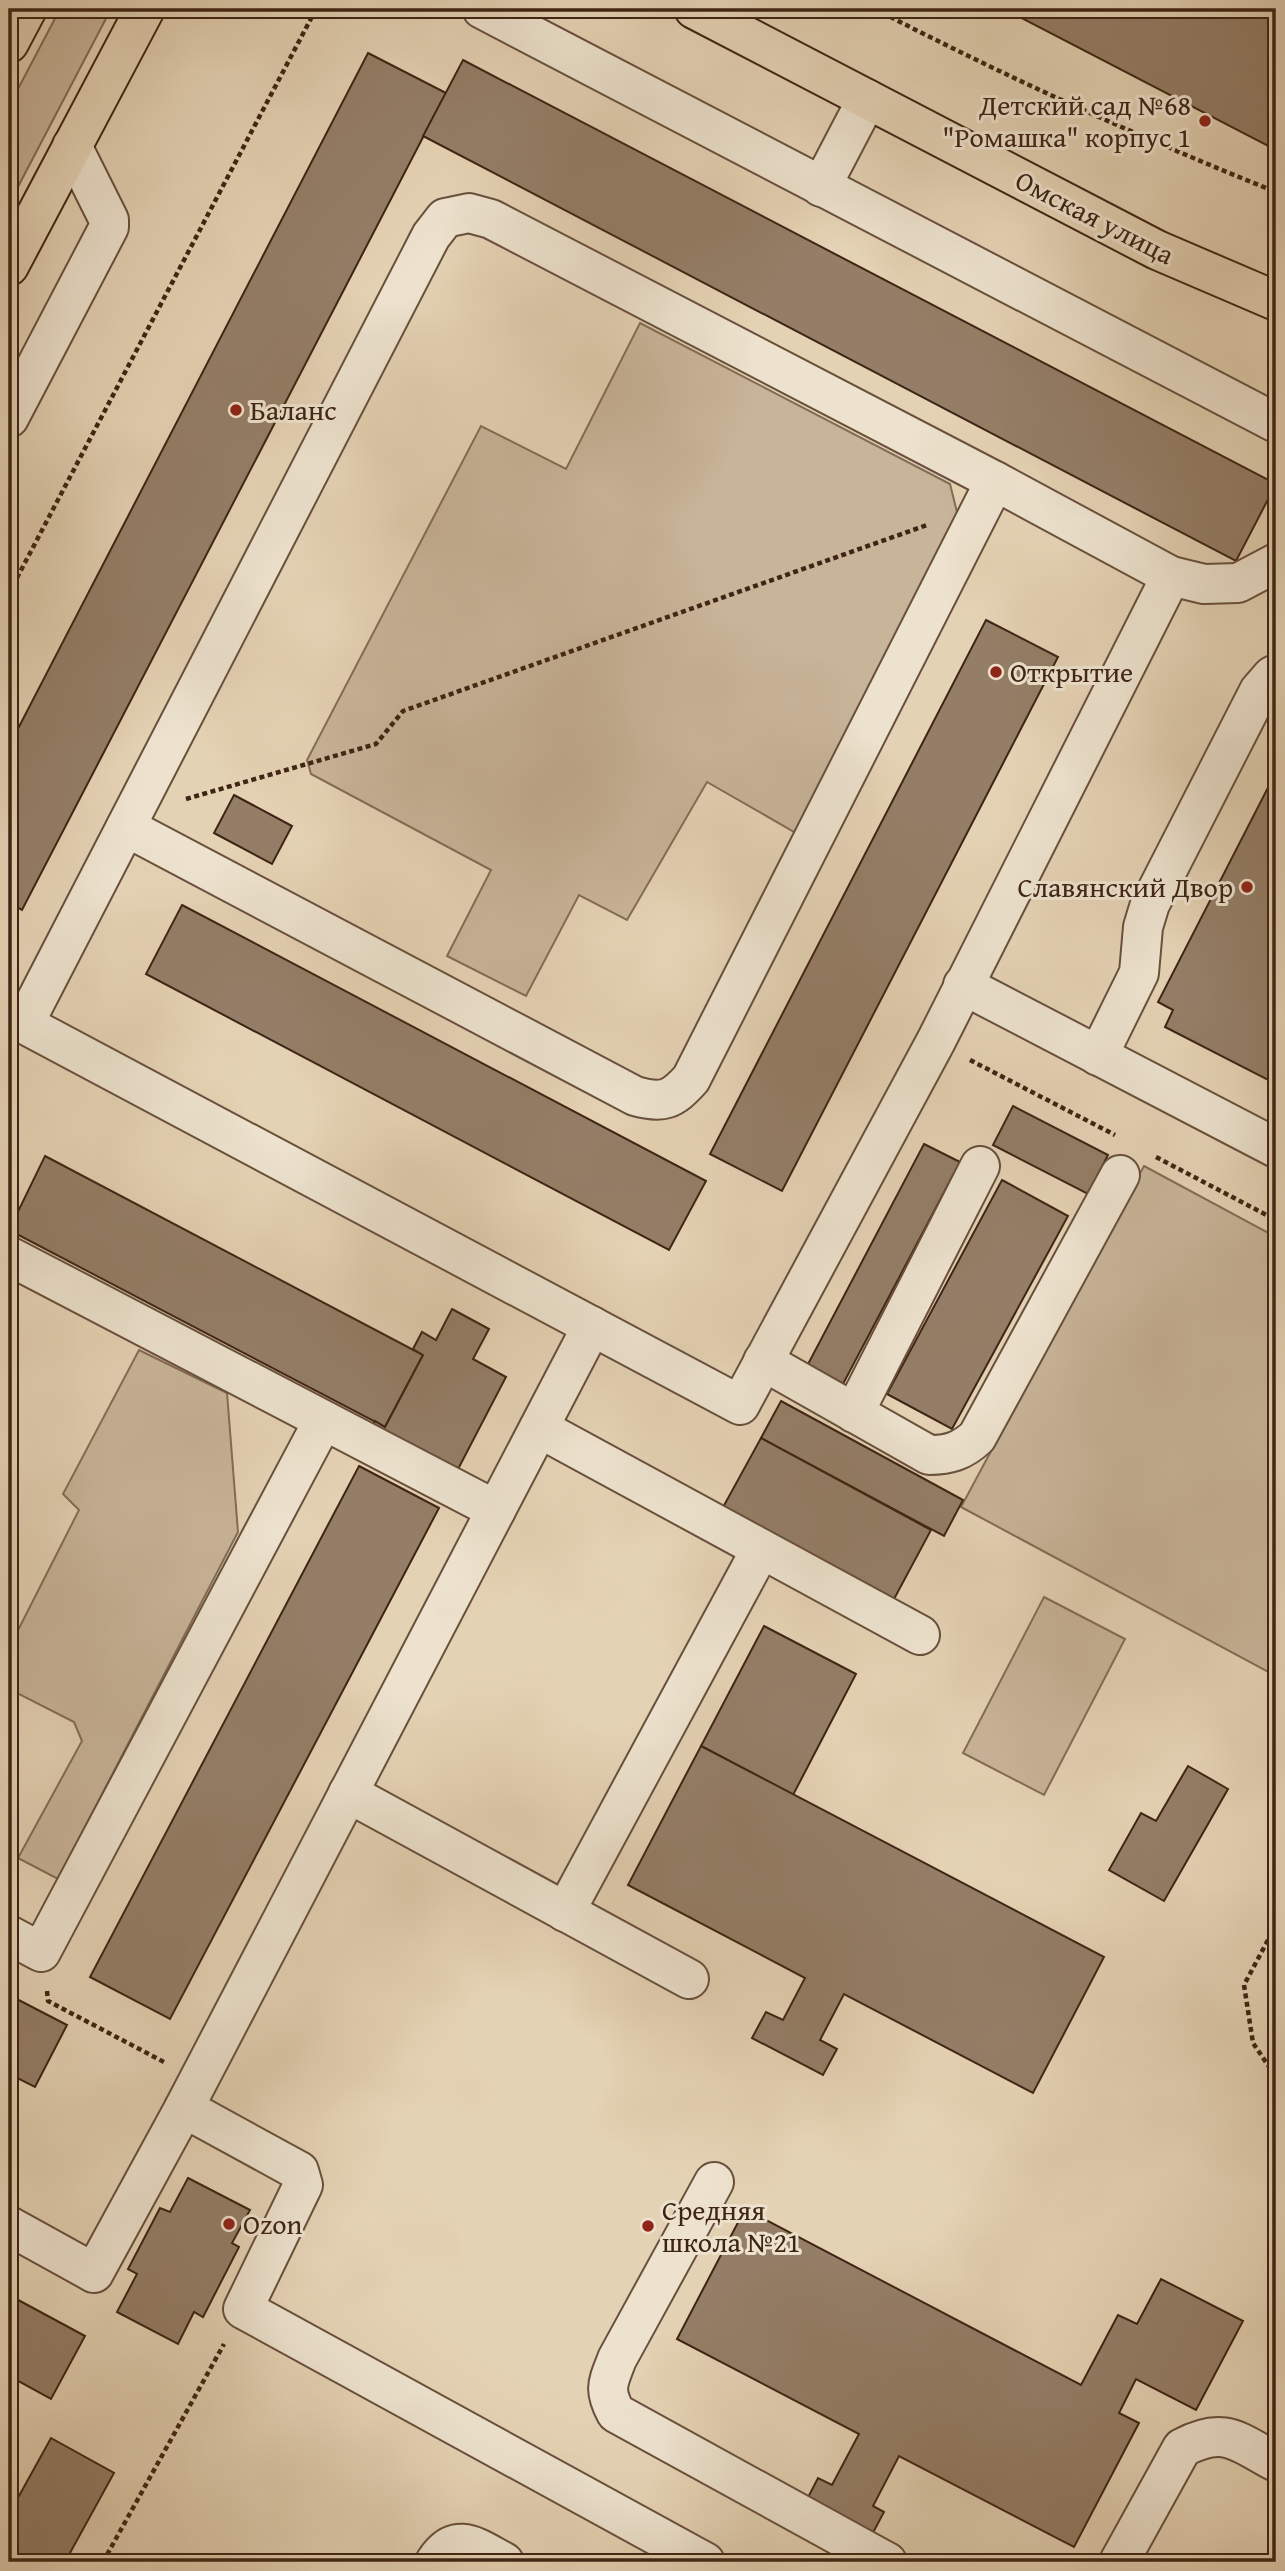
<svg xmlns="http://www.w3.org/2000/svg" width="1285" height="2571" viewBox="0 0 1285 2571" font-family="'Gentium Book Plus',serif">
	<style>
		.green { fill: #c8b499; stroke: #836c56; stroke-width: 2 }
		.building { fill: #947e67; stroke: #3e2414; stroke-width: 2 }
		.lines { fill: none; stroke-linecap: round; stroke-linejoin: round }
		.minor-casing { stroke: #68503c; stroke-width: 42 }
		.major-casing { stroke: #3e2414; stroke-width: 42 }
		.path { stroke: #3e2414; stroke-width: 4.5; stroke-dasharray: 5 3.5; stroke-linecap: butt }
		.minor { stroke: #ede2ce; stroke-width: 38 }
		.major { stroke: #e4d2b4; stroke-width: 38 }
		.poi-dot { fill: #8f2418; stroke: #ede2ce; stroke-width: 2.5 }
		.labels { text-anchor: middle; stroke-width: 6; stroke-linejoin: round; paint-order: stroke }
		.poi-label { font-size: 28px; fill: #3e2414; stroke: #ede2ce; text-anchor: start }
		.street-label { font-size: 28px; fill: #3e2414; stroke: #ede2ce }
	</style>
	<rect width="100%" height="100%" fill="#e4d2b4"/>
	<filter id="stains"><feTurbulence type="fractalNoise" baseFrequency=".00286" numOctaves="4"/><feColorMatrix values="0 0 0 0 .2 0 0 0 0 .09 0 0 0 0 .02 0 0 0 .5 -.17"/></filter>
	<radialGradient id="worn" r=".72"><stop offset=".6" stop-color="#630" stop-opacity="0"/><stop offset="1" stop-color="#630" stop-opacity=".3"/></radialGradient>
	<g class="green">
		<polygon points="60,9 111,9 9,204 9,106"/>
		<polygon points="640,323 950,484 959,520 796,833 707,782 627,920 579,895 526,996 447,956 491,870 311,774 307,760 481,426 566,469"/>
		<polygon points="1144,1166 1276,1237 1276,1676 961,1507"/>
		<polygon points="139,1350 227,1393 238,1532 58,1879 18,1858 82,1741 74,1722 9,1689 9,1648 79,1510 63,1494"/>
		<polygon points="1044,1597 1125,1639 1044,1795 963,1753"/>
	</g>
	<g class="building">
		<polygon points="1004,9 1267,9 1276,13 1276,150"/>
		<polygon points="368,53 446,93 22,910 9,903 9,746"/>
		<polygon points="463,60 1276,484 1236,561 423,136"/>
		<polygon points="986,620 1058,657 782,1191 710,1154"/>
		<polygon points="1276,772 1276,1084 1165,1027 1173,1010 1158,1002"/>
		<polygon points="234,795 292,826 272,864 214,833"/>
		<polygon points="182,905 706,1181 669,1250 146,974"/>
		<polygon points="1013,1106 1108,1155 1088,1194 993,1145"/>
		<polygon points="924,1144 960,1162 843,1384 807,1366"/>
		<polygon points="45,1156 423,1355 385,1427 9,1230"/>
		<polygon points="1002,1180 1068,1216 952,1429 887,1394"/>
		<polygon points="452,1309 489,1329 473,1359 506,1377 455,1475 370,1430 375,1421 385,1427 423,1355 413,1349 422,1332 436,1340"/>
		<polygon points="781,1401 963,1500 944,1536 761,1438"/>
		<polygon points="761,1438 931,1530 893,1601 722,1509"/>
		<polygon points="359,1466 439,1508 170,2019 90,1977"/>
		<polygon points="764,1626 856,1674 793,1795 701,1746"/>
		<polygon points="701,1746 1104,1957 1033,2093 844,1994 820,2040 837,2049 823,2075 752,2038 766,2012 783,2020 805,1978 628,1885"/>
		<polygon points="1188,1766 1228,1789 1164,1901 1109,1870 1141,1813 1156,1821"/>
		<polygon points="9,1995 67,2025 35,2087 9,2074"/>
		<polygon points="188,2178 250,2210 232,2243 239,2247 203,2317 194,2312 178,2344 117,2312 137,2274 128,2269 160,2208 170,2212"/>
		<polygon points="745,2209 1081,2385 1118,2315 1137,2324 1161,2279 1243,2321 1196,2410 1136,2379 1119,2413 1139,2423 1074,2547 899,2456 873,2506 884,2512 867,2544 801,2511 818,2478 832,2485 859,2434 677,2339"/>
		<polygon points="9,2295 85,2336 51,2399 9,2376"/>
		<polygon points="51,2438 114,2473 65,2562 9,2562 9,2514"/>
	</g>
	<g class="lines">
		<g class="minor-casing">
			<g id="minor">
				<polyline points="482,9 1276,423"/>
				<polyline points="821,187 867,99"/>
				<polygon points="469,213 491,219 995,481 1171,576 936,1041 740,1405 24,1024 431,236 445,218"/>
				<polyline points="9,418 109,227 109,220 72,146"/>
				<polyline points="1171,576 1204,584 1238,583 1276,563"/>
				<path d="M126,827L635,1096C663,1104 672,1100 691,1079L995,481"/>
				<polyline points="963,985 1276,1148"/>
				<polyline points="1098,1056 1139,973 1143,927 1150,904 1259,691 1272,676 1276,674"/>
				<polyline points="9,1256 496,1510"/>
				<polyline points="592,1326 184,2108 299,2171 303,2185 243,2309 705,2562"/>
				<path d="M763,1361L929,1455C949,1455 962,1451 977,1437L1120,1175"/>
				<polyline points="854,1413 980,1166"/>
				<polyline points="539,1428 920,1635"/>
				<polyline points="348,1793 689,1979"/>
				<polyline points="565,1912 761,1549"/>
				<polyline points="9,1935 41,1952 323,1421"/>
				<path d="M714,2182L617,2359C608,2383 603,2389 616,2413L887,2562"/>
				<polyline points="9,2226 94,2273 184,2108"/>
				<path d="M435,2562C456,2529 477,2548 504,2562"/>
				<path d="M1119,2562L1182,2448C1225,2425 1238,2442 1276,2462"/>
			</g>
		</g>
		<g class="major-casing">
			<g id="major">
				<polyline points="694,9 1157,250 1276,301"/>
				<polyline points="9,43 27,9"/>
				<polyline points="9,266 145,9"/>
			</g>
		</g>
		<g class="path">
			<path d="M875,9C1006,77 1139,137 1276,192"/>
			<polyline points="9,593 316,9"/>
			<polyline points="186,799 376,744 403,711 927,525"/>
			<polyline points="970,1060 1115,1135"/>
			<polyline points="1156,1157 1276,1220"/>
			<polyline points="1276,1925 1244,1985 1253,2043 1276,2077"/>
			<polyline points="47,1991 48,2001 164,2062"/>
			<polyline points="103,2562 224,2344"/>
		</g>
		<use href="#minor" class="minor"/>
		<use href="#major" class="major"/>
	</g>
	<g class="poi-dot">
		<circle cx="1205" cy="121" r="7"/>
		<circle cx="236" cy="410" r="7"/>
		<circle cx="996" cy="672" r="7"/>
		<circle cx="1247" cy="887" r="7"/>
		<circle cx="229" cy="2224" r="7"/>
		<circle cx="648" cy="2226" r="7"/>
	</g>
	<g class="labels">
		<g class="poi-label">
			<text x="1191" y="115" text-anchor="end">Детский сад №68<tspan x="1191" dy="32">"Ромашка" корпус 1</tspan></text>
			<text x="250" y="420">Баланс</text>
			<text x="1010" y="682">Открытие</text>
			<text x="1233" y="897" text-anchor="end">Славянский Двор</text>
			<text x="662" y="2220">Средняя<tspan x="662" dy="32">школа №21</tspan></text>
			<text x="243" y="2234">Ozon</text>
		</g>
		<g class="street-label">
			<text transform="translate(1095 217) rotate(27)" y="10">Омская улица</text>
		</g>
	</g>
	<rect width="1285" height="2571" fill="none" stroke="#e4d2b4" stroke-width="35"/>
	<rect x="10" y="10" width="1264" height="2550" fill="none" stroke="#3e2414" stroke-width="3.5"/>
	<rect x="18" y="18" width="1250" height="2536" fill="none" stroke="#3e2414" stroke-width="2"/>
	<rect width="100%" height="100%" filter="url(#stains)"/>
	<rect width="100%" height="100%" fill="url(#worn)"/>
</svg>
